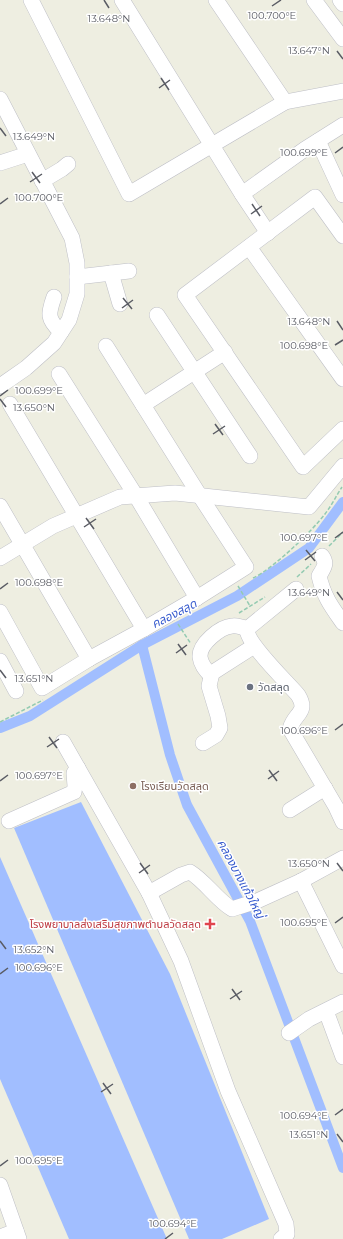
<svg xmlns="http://www.w3.org/2000/svg" width="343" height="1239" viewBox="0 0 343 1239" font-family="Montserrat,'Noto Sans Thai',sans-serif">
	<style>
		.water { fill: #a1beff }
		.lines { fill: none; stroke-linecap: round; stroke-linejoin: round }
		.canal { stroke: #a1beff; stroke-width: 10 }
		.minor-casing { stroke: #bebfc6; stroke-width: 16 }
		.path { stroke: #93cab1; stroke-width: 1.5; stroke-dasharray: 4 2; stroke-linecap: butt }
		.minor { stroke: #fff; stroke-width: 15 }
		.ticks { fill: none; stroke: #5a5c64; stroke-width: 1.5 }
		.worship-dot { fill: #6b7280; stroke: #fff; stroke-width: 1.5 }
		.education-dot { fill: #8d6e63; stroke: #fff; stroke-width: 1.5 }
		.health-dot { fill: #e0444e; stroke: #fff; stroke-width: 1.5 }
		.labels { text-anchor: middle; stroke-width: 3; stroke-linejoin: round; paint-order: stroke }
		.worship-label { font-size: 11px; fill: #5b616d; stroke: #fff; text-anchor: start }
		.education-label { font-size: 11px; fill: #785e54; stroke: #fff; text-anchor: start }
		.health-label { font-size: 11px; fill: #be3a42; stroke: #fff; text-anchor: end }
		.water-label { font-size: 12px; font-style: italic; fill: #375bce; stroke: #fff }
		.ticks-label { font-size: 10px; text-anchor: middle; fill: #5a5c64; stroke: #fff; stroke-width: 3; stroke-linejoin: round; paint-order: stroke }
	</style>
	<rect width="100%" height="100%" fill="#eeeee1"/>
	<g class="water">
		<polygon points="81,802 170,974 269,1219 222,1239 189,1239 14,828"/>
		<polygon points="0,857 167,1239 69,1239 0,1079"/>
	</g>
	<g class="lines">
		<g class="canal">
			<polyline points="142,645 170,755 187,805 250,921 343,1168"/>
			<polyline points="0,728 30,716 142,645 237,596 309,548 343,502"/>
		</g>
		<g class="minor-casing">
			<g id="minor">
				<polyline points="31,0 129,194 285,102 343,91"/>
				<polyline points="122,0 242,194 268,233"/>
				<polyline points="216,0 285,102"/>
				<polyline points="314,0 343,39"/>
				<polyline points="340,0 343,4"/>
				<polyline points="0,99 72,238 77,263 77,294 69,320 54,343 26,368 0,386"/>
				<polyline points="318,141 343,195"/>
				<polyline points="0,163 28,154"/>
				<polyline points="42,181 62,169 68,164"/>
				<polyline points="242,194 305,149 343,125"/>
				<polyline points="343,236 315,197 185,295 303,467 343,429"/>
				<polyline points="249,247 343,379"/>
				<polyline points="111,273 120,304"/>
				<polyline points="77,277 129,271"/>
				<path d="M54,297C48,314 47,319 61,332"/>
				<polyline points="157,315 250,456"/>
				<polyline points="59,374 136,496 197,598"/>
				<polyline points="10,404 144,629"/>
				<polyline points="143,405 225,352"/>
				<polyline points="0,506 89,659"/>
				<path d="M322,556C328,564 323,569 319,576C324,597 331,606 343,623"/>
				<polyline points="0,558 53,526 120,497 175,493 309,507 343,466"/>
				<path d="M296,589L247,629C246,643 288,683 298,695C309,713 294,713 290,729L336,807L343,822"/>
				<polyline points="0,612 42,688 89,659 144,629 197,598 246,567 200,496 106,346"/>
				<polyline points="0,661 16,691"/>
				<path d="M211,676C206,670 201,665 200,657C199,644 220,627 232,626C237,625 242,627 247,629"/>
				<polyline points="63,742 149,893 181,961 228,1091 286,1224 287,1234 281,1239"/>
				<polyline points="203,743 216,735 220,728 218,716 209,686 212,673 254,646"/>
				<polyline points="290,810 325,788"/>
				<polyline points="9,821 74,792 75,786 74,773 78,768"/>
				<polyline points="301,881 343,966"/>
				<path d="M149,893L181,875L190,872C206,882 216,899 232,909L257,901L301,881L343,858"/>
				<polyline points="326,1011 343,1057"/>
				<polyline points="289,1033 309,1019 343,1002"/>
				<polyline points="0,1185 19,1239"/>
				<polyline points="0,1237 16,1231"/>
			</g>
		</g>
		<g class="path">
			<polyline points="329,546 343,532"/>
			<polyline points="297,577 311,564"/>
			<path d="M253,578C274,568 311,532 325,514C332,505 336,496 342,487"/>
			<polyline points="238,586 250,606"/>
			<polyline points="239,613 265,597"/>
			<polyline points="178,624 191,644"/>
			<polyline points="0,722 43,700"/>
		</g>
		<use href="#minor" class="minor"/>
	</g>
	<path class="ticks" d="M104,0L109,8M272,6L281,0M337,51L343,59M161,78L169,90M159,88L170,80M0,128L6,136M335,153L343,147M32,172L40,183M30,182L42,174M0,204L8,198M252,204L260,216M251,214L262,206M123,298L132,309M122,308L133,300M337,321L343,330M335,345L343,340M0,396L8,390M0,399L6,407M215,424L223,435M213,434L225,426M86,518L94,529M84,527L96,519M335,538L343,532M306,550L315,561M305,560L316,552M0,589L8,583M337,592L343,600M178,644L186,655M176,653L187,645M0,670L6,678M335,730L343,724M49,737L57,748M47,747L59,739M269,770L277,781M268,779L279,771M0,781L8,775M140,863L148,874M337,863L343,871M139,873L150,865M335,923L343,917M0,941L6,949M0,974L8,968M232,989L240,1000M230,999L242,991M103,1083L111,1094M101,1092L113,1084M335,1115L343,1109M337,1134L343,1142M0,1166L8,1160M165,1239L173,1233"/>
	<circle class="worship-dot" cx="250" cy="687" r="4"/>
	<circle class="education-dot" cx="133" cy="786" r="4"/>
	<path class="health-dot" d="M208 918h4v4h4v4h-4v4h-4v-4h-4v-4h4z"/>
	<g class="labels">
		<g class="worship-label">
			<text x="258" y="691">วัดสลุด</text>
		</g>
		<g class="education-label">
			<text x="141" y="790">โรงเรียนวัดสลุด</text>
		</g>
		<g class="health-label">
			<text x="201" y="928">โรงพยาบาลส่งเสริมสุขภาพตำบลวัดสลุด</text>
		</g>
		<g class="water-label">
			<text transform="translate(174 614) rotate(-27)" y="4">คลองสลุด</text>
			<text transform="translate(241 879) rotate(62)" y="4">คลองบางแก้วใหญ่</text>
		</g>
	</g>
	<g class="ticks-label">
		<text x="272" y="19">100.700°E</text>
		<text x="109" y="22">13.648°N</text>
		<text x="309" y="54">13.647°N</text>
		<text x="34" y="140">13.649°N</text>
		<text x="304" y="156">100.699°E</text>
		<text x="39" y="201">100.700°E</text>
		<text x="309" y="325">13.648°N</text>
		<text x="304" y="349">100.698°E</text>
		<text x="39" y="394">100.699°E</text>
		<text x="34" y="411">13.650°N</text>
		<text x="304" y="541">100.697°E</text>
		<text x="39" y="586">100.698°E</text>
		<text x="309" y="596">13.649°N</text>
		<text x="34" y="682">13.651°N</text>
		<text x="304" y="734">100.696°E</text>
		<text x="39" y="779">100.697°E</text>
		<text x="309" y="867">13.650°N</text>
		<text x="304" y="926">100.695°E</text>
		<text x="34" y="953">13.652°N</text>
		<text x="39" y="971">100.696°E</text>
		<text x="304" y="1119">100.694°E</text>
		<text x="309" y="1138">13.651°N</text>
		<text x="39" y="1164">100.695°E</text>
		<text x="173" y="1227">100.694°E</text>
	</g>
</svg>
